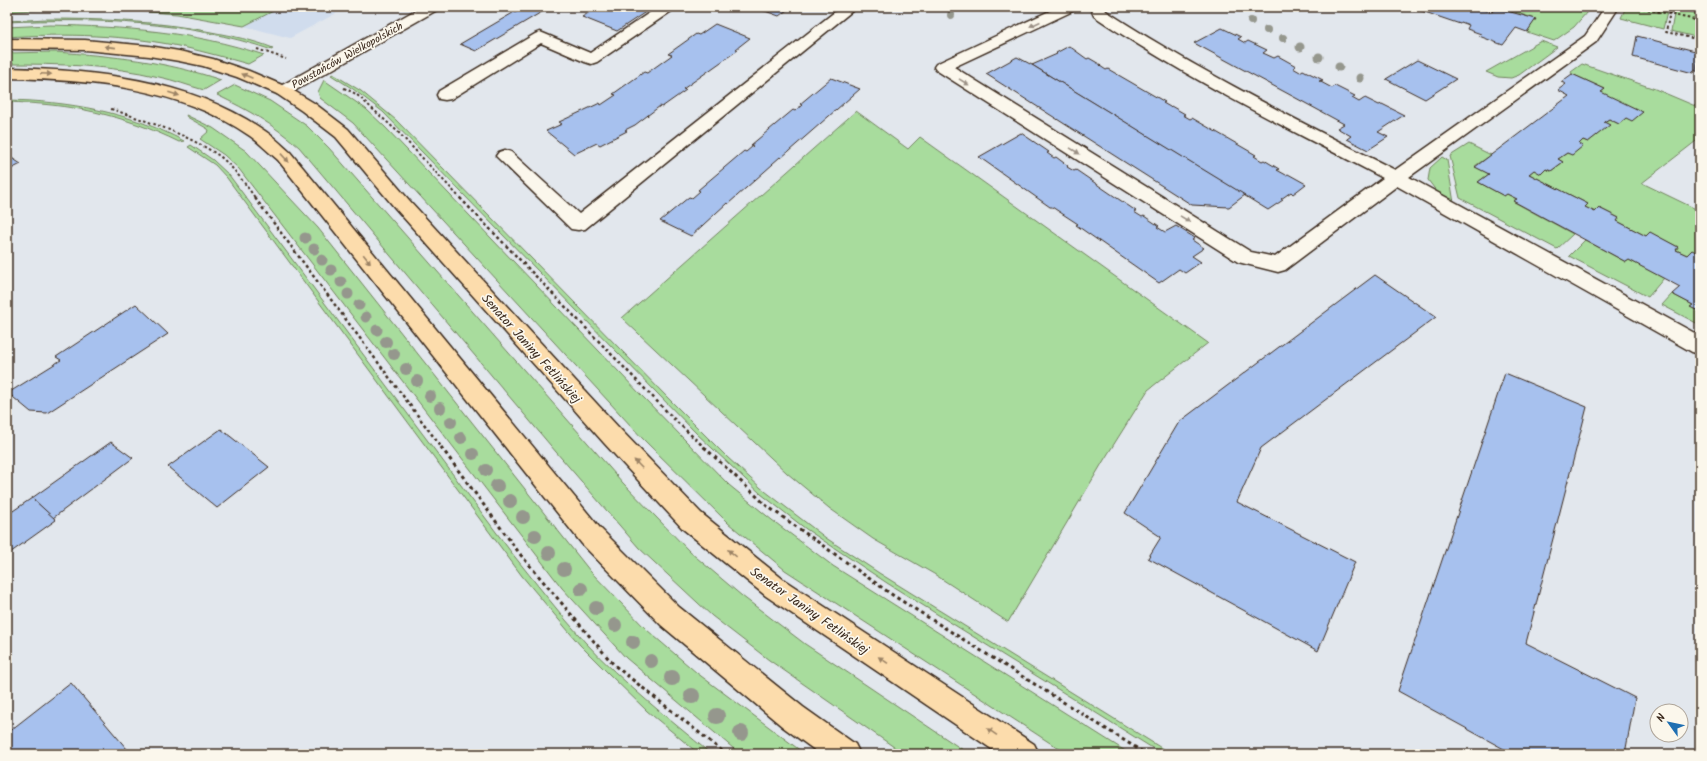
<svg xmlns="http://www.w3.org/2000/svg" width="1707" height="761" viewBox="0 0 1707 761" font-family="Kalam,sans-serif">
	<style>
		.built { fill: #d0dced }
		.green { fill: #a8dc9d; stroke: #72835e }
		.building { fill: #a7c1ee; stroke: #3b2a1e }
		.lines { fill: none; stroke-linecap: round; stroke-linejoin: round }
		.minor-casing { stroke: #3b2a1e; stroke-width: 3 }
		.major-casing { stroke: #3b2a1e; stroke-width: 3 }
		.path-far2 { stroke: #3b2a1e; stroke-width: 2; stroke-dasharray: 2.5 2.5; stroke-linecap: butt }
		.path-far1 { stroke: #3b2a1e; stroke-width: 2.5; stroke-dasharray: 3 3; stroke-linecap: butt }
		.path { stroke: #3b2a1e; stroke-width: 3; stroke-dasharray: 3.5 3.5; stroke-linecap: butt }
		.minor { fill: #fbf7ec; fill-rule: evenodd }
		.major { fill: #fcdcac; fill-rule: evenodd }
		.tree { fill: #95978d }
		.oneway { fill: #9b9085 }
		.oneway2 { fill: #9c8365 }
		.labels { text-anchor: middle; stroke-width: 3.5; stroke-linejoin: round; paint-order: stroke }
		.far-street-label { font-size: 11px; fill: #3b2a1e; stroke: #fbf7ec }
		.street-label { font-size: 13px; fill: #3b2a1e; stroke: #fbf7ec }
	</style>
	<rect width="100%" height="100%" fill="#e2e7ed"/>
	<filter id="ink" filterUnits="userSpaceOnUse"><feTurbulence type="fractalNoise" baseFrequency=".025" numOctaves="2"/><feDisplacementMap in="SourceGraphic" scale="8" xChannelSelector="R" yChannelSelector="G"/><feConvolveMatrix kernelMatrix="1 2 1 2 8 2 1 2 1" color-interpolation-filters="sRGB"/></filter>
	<g filter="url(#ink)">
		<polygon class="built" points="281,7 348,7 290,38 244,26"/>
		<g class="green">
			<polygon points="7,7 281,7 244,26 177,14 120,10 47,9 7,12"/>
			<polygon points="1497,7 1561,7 1587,12 1574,27 1554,41 1527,32 1535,19 1512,11 1510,13 1496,8"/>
			<polygon points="1626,7 1668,8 1663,29 1621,18"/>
			<polygon points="1675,9 1700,14 1700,38 1671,31"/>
			<path d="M47,19C103,19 157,21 211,32C232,36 253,40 273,48L272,50C187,21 96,18 7,22V21Z"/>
			<path d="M50,25C125,27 192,31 264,55L248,64C227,58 205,52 183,47C128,35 64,33 7,37V27Z"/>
			<polygon points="1541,41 1557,47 1519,75 1511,78 1498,77 1486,72"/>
			<path d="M55,52C114,56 164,61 221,80L204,90C189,86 174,80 159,77C110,65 58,64 7,64V53Z"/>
			<polygon points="1582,64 1655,89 1700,108 1700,138 1642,183 1700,211 1700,254 1687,255 1676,250 1678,247 1650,233 1646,236 1617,221 1619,218 1599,208 1595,212 1585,207 1588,204 1529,174 1534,170 1541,173 1546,169 1551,171 1563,162 1558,159 1567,153 1583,146 1579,144 1583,140 1588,142 1609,125 1604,122 1609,119 1619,124 1626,118 1601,92 1605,89 1572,74 1571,72"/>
			<polygon points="333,74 361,91 396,120 667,397 727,457 761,488 826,538 879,573 1171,754 1162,754 887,583 806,529 761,494 696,433 383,112 353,89 331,75"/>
			<polygon points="324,80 366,109 385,127 642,396 729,485 772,520 833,566 1130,754 1067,754 785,570 728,523 643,439 353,123 320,98 318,92"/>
			<path d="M235,85L270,101L307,126L329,148L623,483L690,552L742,596L805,644L969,754H904L769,660L712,616L639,548L556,452L299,147C271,123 250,111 217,95Z"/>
			<path d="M7,100C68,101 129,112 184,141L179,142C122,114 71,104 7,102Z"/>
			<polygon points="856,111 908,149 920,137 1208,343 1148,390 1104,460 1008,622 934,574 873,539 829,508 787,473 622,318"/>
			<polygon points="186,115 213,128 246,151 318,228 590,571 647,630 697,673 805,754 740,754 626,658 562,588 239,169 224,155 200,139 209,131 208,129 187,117"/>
			<polygon points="1469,144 1491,155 1475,166 1489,174 1478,182 1504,196 1507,194 1517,199 1514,202 1573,234 1557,249 1460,198 1450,156"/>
			<path d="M191,145L213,160L229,175L511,552C535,582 559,613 585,642C623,683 668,718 711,754H699L647,711L609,674L580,645L522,576L227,178L215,165L188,147Z"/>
			<polygon points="1442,157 1447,160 1454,203 1437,192 1428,180 1430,168"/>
			<polygon points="1585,240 1626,262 1629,260 1664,278 1648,297 1569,256"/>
			<polygon points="1672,294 1693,305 1691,307 1700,312 1700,325 1662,305"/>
		</g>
		<g class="building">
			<polygon points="523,7 550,7 476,51 460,44"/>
			<polygon points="598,7 653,7 617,31 582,17"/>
			<polygon points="754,7 791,7 779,16"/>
			<polygon points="1404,7 1475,7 1492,12 1496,8 1536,19 1527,32 1516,28 1503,45 1479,36 1481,34 1467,29 1469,25 1461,22 1460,24 1416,9 1415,10"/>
			<polygon points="715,24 750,38 736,49 738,50 683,89 686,90 662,107 660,106 635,125 625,130 627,131 600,145 597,143 574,154 546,131 562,124 559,122 600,103 601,105 616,95 613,94 644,72 647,73 672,55 668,54 696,34 699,35"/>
			<polygon points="1222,28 1241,37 1238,39 1245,43 1248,41 1267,50 1263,53 1274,58 1278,56 1296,66 1293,68 1300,72 1303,70 1323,80 1319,81 1332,88 1335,86 1355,96 1352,98 1359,102 1365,98 1379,105 1382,104 1404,115 1378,132 1388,137 1368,150 1347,139 1351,136 1337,128 1344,124 1194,43"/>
			<polygon points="1637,36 1699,52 1696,71 1694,70 1693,73 1633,57"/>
			<polygon points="1069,46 1087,59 1089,58 1101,65 1100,66 1106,70 1108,69 1165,102 1163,103 1170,107 1171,106 1185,114 1183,115 1190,119 1192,118 1256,155 1254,156 1262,161 1264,160 1279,169 1277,170 1286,175 1288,174 1306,184 1293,194 1291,192 1281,199 1283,200 1268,210 1032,65 1057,54 1056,53"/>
			<polygon points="1699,50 1700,50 1700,72 1696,71"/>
			<polygon points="1017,57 1032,65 1245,195 1229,207 1192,205 986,74"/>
			<polygon points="1417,60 1456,79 1425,99 1386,79"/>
			<polygon points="1572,74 1605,89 1601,92 1643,112 1632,121 1626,118 1619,124 1609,119 1604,122 1610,125 1588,142 1583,140 1579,144 1583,146 1572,155 1567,153 1558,159 1563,162 1551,171 1546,169 1541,174 1534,170 1529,174 1588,204 1585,207 1595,212 1599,208 1619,218 1617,221 1646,236 1650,232 1678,247 1676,250 1687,255 1692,250 1700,254 1700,312 1690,307 1693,305 1672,294 1680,287 1629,260 1626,262 1513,201 1517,199 1507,194 1504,196 1478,182 1489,174 1475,167 1569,96 1558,90 1566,84 1561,82"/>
			<polygon points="831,78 860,89 781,158 780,157 772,164 773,164 728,204 727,203 691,236 660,221 689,197 692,198 700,191 698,190 744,151 746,152 753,146 751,145 793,110 795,111 802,105 800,104"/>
			<polygon points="1021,133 1049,152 1047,153 1054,158 1056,157 1068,166 1067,167 1074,171 1076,170 1136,211 1134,212 1142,217 1144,216 1159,226 1157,227 1165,232 1176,226 1195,238 1192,240 1204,248 1192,256 1201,262 1185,273 1179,269 1159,283 1076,225 1078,224 1052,207 1050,207 979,157"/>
			<polygon points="7,155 21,164 7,171"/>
			<polygon points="1375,275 1436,317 1261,448 1237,502 1355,562 1318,651 1148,558 1161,537 1125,513 1179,422"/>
			<polygon points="136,304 168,334 47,413 31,412 8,393 61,360 56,357"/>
			<polygon points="1505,373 1587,407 1526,643 1635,698 1625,754 1513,754 1398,691"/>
			<polygon points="221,429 269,467 217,508 168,467"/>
			<polygon points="111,442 133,458 53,518 32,498"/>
			<polygon points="32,498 56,520 7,555 7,515"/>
			<polygon points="71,683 127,749 122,754 7,754 7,733"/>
		</g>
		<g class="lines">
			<g class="minor-casing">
				<g id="minor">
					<polygon points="421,7 439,7 437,10 289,94 283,96 277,94 275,91 277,88"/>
					<polygon points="658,7 675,7 673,10 597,62 591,64 585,62 541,43 451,99 445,100 439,99 437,95 439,91 535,34 540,32 545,34 590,53"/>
					<polygon points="841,7 857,7 585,229 578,230 571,229 496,156 499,152 505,150 511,152 579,214"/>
					<path d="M1058,7H1077L1075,10L954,67L1251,252L1275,257L1383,178C1285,127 1186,78 1094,16L1090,7H1104L1106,11C1198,71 1297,120 1395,170L1585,36L1605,7H1619L1596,42L1409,177L1700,336V354L1692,352L1397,186L1285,270L1278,272L1238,262L936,70L934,67L936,64Z"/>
				</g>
			</g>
			<g class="major-casing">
				<g id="major">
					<polygon points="7,39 85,40 149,46 179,51 213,59 249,71 289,88 314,103 348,129 409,200 620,429 701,513 784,580 1034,744 1039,754 999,754 766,596 683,529 604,443 395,208 336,137 302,111 277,94 237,77 203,66 179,61 149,56 85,50 7,49"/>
					<path d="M7,68C94,70 188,79 262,129C272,135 281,144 290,152L600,528L679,607L803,707L855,744L860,754H820L783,727L661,625L582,544L278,160C268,152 260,143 250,136C179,87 91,80 7,78Z"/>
				</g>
			</g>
			<g class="path-far2">
				<polyline points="1638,7 1700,21"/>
				<polyline points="1671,7 1666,32 1700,40"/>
				<polyline points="257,49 286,59"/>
				<polyline points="344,88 356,94 398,132 461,199"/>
				<path d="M111,109C147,121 186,134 218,155C232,165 246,185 256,199"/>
			</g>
			<g class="path-far1">
				<polyline points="255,198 442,448"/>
				<polyline points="460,198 676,421 705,448"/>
			</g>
			<g class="path">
				<polyline points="441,447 520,554 614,665 726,754"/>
				<polyline points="704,447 767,506 894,596 1146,754"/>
			</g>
			<use href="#minor" class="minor"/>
			<use href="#major" class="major"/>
		</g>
		<g class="tree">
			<circle cx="951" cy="15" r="4"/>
			<circle cx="1251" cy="21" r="4"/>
			<circle cx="1267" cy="30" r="4"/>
			<circle cx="1283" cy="38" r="4"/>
			<circle cx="1300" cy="47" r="4.5"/>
			<circle cx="1319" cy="57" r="4.5"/>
			<circle cx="1339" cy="67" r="4.5"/>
			<circle cx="1360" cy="78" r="4.5"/>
			<circle cx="305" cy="238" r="5.5"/>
			<circle cx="314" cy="249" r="5.5"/>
			<circle cx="322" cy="260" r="5.5"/>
			<circle cx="331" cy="270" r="5.5"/>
			<circle cx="341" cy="282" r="5.5"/>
			<circle cx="348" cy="294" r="5.5"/>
			<circle cx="359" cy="305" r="5.5"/>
			<circle cx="366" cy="317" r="5.5"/>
			<circle cx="377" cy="330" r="5.5"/>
			<circle cx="386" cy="342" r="6"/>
			<circle cx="394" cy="354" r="6"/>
			<circle cx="406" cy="369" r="6"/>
			<circle cx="417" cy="381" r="6"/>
			<circle cx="430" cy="396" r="6"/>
			<circle cx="440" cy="408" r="6"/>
			<circle cx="451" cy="422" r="6"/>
			<circle cx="461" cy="438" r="6"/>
			<circle cx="473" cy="454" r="6"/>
			<circle cx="486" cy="470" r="6"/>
			<circle cx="497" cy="486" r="7"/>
			<circle cx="510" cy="501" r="7"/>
			<circle cx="523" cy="517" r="7"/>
			<circle cx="535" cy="536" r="7"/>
			<circle cx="549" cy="553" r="7"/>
			<circle cx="564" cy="569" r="7"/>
			<circle cx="581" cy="589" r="7"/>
			<circle cx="596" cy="608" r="7"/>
			<circle cx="615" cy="625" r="7"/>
			<circle cx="633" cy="642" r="7"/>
			<circle cx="651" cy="661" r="7"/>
			<circle cx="672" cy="678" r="8"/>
			<circle cx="692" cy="696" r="8"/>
			<circle cx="717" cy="716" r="8"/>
			<circle cx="741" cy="733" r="8"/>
		</g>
		<defs><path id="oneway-solid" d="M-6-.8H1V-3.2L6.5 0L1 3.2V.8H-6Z"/></defs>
		<g class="oneway">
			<use href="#oneway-solid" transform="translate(1035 24) rotate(155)"/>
			<use href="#oneway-solid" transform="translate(964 82) rotate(32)"/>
			<use href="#oneway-solid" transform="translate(1075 151) rotate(32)"/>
			<use href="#oneway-solid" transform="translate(1185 219) rotate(32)"/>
		</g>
		<g class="oneway2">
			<use href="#oneway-solid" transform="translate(110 47) rotate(-174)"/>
			<use href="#oneway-solid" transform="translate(46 74) rotate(2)"/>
			<use href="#oneway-solid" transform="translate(247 76) rotate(-157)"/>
			<use href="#oneway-solid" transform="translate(174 94) rotate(18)"/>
			<use href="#oneway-solid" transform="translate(285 158) rotate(47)"/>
			<use href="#oneway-solid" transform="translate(367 259) rotate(51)"/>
			<use href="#oneway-solid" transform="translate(638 464) rotate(-134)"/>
			<use href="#oneway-solid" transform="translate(732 553) rotate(-141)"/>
			<use href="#oneway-solid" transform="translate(883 660) rotate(-146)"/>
			<use href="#oneway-solid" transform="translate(992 732) rotate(-146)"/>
		</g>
	</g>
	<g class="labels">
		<g class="far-street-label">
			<text transform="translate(347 55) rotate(-29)" y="4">Powstańców Wielkopolskich</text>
		</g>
		<g class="street-label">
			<text transform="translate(532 348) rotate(48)" y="5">Senator Janiny Fetlińskiej</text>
			<text transform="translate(810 610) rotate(35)" y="5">Senator Janiny Fetlińskiej</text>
		</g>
	</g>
	<rect width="1707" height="761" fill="none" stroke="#fbf7ec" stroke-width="24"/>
	<rect x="12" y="12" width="1683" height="737" fill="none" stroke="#3b2a1e" stroke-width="1.5" filter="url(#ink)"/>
	<g transform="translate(1669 723) rotate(303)"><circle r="19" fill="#fbf7ec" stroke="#aea59a"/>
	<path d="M0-3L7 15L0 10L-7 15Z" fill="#1f6fb2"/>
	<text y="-6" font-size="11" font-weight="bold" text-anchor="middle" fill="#3b2a1e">N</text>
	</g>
</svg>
